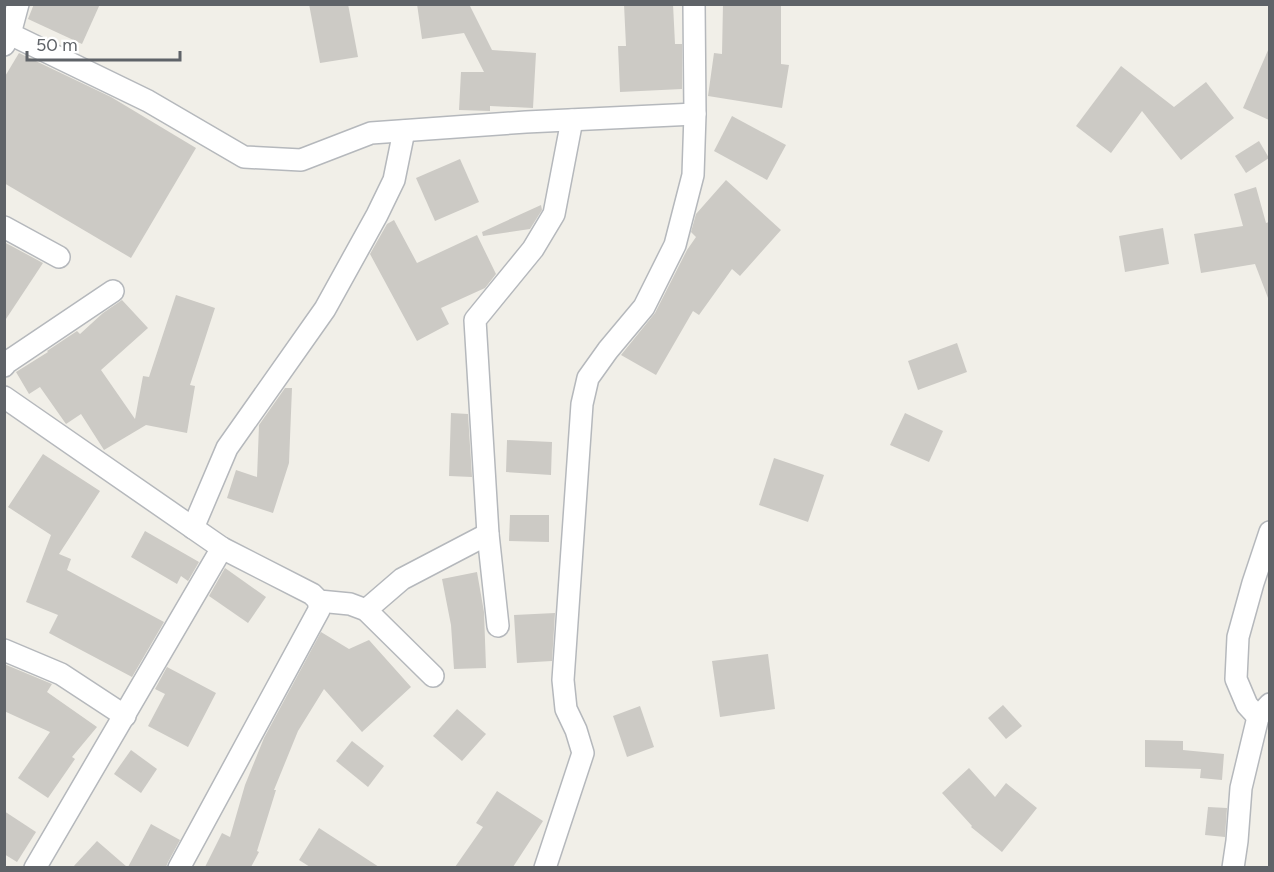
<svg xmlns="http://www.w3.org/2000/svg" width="1274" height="872" viewBox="0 0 1274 872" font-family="Figtree,sans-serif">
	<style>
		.building { fill: #cccac5 }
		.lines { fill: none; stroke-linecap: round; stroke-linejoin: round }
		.street-casing { stroke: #b5b8bc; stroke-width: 24 }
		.street { stroke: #fff; stroke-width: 21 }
	</style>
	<rect width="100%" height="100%" fill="#f1efe8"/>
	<g class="building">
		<polygon points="34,4 100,4 82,44 28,19"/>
		<polygon points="309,4 348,4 358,57 320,63"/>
		<polygon points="417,4 469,4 492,50 536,53 533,108 490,106 490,111 459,110 461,72 484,72 464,33 422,39"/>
		<polygon points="624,4 673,4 675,44 682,44 682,89 620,92 618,46 626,46"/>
		<polygon points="723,4 781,4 781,64 789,65 782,108 708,96 714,53 722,54"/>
		<polygon points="1269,48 1269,120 1243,108"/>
		<polygon points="19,53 111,97 196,148 131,258 4,183 4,78"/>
		<polygon points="1121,66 1174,107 1206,82 1234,118 1181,160 1142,111 1111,153 1076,126"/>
		<polygon points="732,116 786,145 767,180 714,151"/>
		<polygon points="1259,141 1269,158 1246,173 1235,156"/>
		<polygon points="460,159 479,202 435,221 416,178"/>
		<polygon points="726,180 781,230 740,276 732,269 699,315 693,311 656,375 621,355 655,313 687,250 696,237 691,232 696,214"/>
		<polygon points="1256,187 1266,223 1269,222 1269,297 1268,298 1255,264 1201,273 1194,234 1243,226 1234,194"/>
		<polygon points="541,205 542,210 530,229 483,236 482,232"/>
		<polygon points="394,220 417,263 477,235 496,274 485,288 441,308 449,324 417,341 370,254 387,224"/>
		<polygon points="1163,228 1169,264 1125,272 1119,236"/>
		<polygon points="4,242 43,263 4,322"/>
		<polygon points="176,295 215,308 190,385 195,386 187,433 146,425 104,450 81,414 66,424 40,387 29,394 16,372 48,352 47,351 77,331 80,334 103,313 122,300 148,328 101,370 135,419 143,376 149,377"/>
		<polygon points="957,343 967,372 918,390 908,361"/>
		<polygon points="285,388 292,388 289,463 273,513 227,498 236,470 257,477 259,425"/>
		<polygon points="451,413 468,414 472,477 449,476"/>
		<polygon points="905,413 943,431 929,462 890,445"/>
		<polygon points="507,440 552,442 551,475 506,472"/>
		<polygon points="43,454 100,491 59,554 71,559 67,570 164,622 132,677 49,633 58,615 26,602 51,535 8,507"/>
		<polygon points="774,458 824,475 808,522 759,505"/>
		<polygon points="510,515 549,515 549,542 509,541"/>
		<polygon points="145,531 199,562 188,581 181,576 177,584 131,557"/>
		<polygon points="225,568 266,597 248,623 209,596"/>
		<polygon points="477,572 484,612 486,668 454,669 451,625 442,579"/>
		<polygon points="555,613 552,661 517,663 514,615"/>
		<polygon points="321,632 349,649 369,640 411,687 362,732 324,689 298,731 274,790 276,790 257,851 259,852 251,867 205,867 222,833 230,837 245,785 264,738"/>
		<polygon points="768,654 775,709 720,717 712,661"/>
		<polygon points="4,664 52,684 47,692 97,727 72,757 75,759 48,798 18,778 50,732 4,711"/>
		<polygon points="167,667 216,693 188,747 148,726 165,694 155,689"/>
		<polygon points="1003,705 1022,726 1006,739 988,718"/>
		<polygon points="640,706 654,747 627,757 613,716"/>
		<polygon points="457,709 486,734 462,761 433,736"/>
		<polygon points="1145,740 1183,741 1183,750 1224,754 1222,780 1200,778 1201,769 1145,767"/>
		<polygon points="352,741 384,766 368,787 336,761"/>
		<polygon points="131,750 157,769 141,793 114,774"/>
		<polygon points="969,768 995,797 1006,783 1037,808 1002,852 971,827 972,826 942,793"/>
		<polygon points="497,791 543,821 513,867 455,867 483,827 476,823"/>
		<polygon points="1208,807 1227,808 1225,837 1205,835"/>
		<polygon points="4,811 36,832 17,862 4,854"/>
		<polygon points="151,824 180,840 168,862 166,867 128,867"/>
		<polygon points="319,828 379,867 310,867 299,860"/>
		<polygon points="97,841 127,867 73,867"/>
	</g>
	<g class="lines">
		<g class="street-casing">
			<g id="street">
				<polyline points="10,34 148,101 244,157 301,160 371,133 526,122 695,114"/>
				<polyline points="4,45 10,34 18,4"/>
				<polyline points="4,227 59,257"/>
				<polyline points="4,366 6,363 113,291"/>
				<polyline points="4,397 222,548 312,594 319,601 350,604 366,610 433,676"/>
				<polyline points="193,528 227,448 325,309 377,215 394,180 404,131"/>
				<polyline points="366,610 402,579 488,534"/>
				<polyline points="498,626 488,534 475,320 533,249 554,214 572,120"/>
				<polyline points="4,650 61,674 125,716"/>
				<polyline points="1258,717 1247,705 1236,679 1238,637 1253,583 1270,532"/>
				<polyline points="35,868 222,548"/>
				<polyline points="179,868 319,610 319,601"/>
				<polyline points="545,868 583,753 576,730 566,709 563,680 582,404 588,378 608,350 644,307 675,245 693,175 695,114 694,4"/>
				<polyline points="1233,868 1237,841 1241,788 1258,717 1270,704"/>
			</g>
		</g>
		<use href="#street" class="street"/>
	</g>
	<rect width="1274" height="872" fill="none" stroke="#5f6368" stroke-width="12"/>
	<path d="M27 51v9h153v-9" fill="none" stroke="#5f6368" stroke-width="3"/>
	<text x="36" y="51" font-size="18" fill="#5f6368" stroke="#ffffff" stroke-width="4.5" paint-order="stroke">50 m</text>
</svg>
